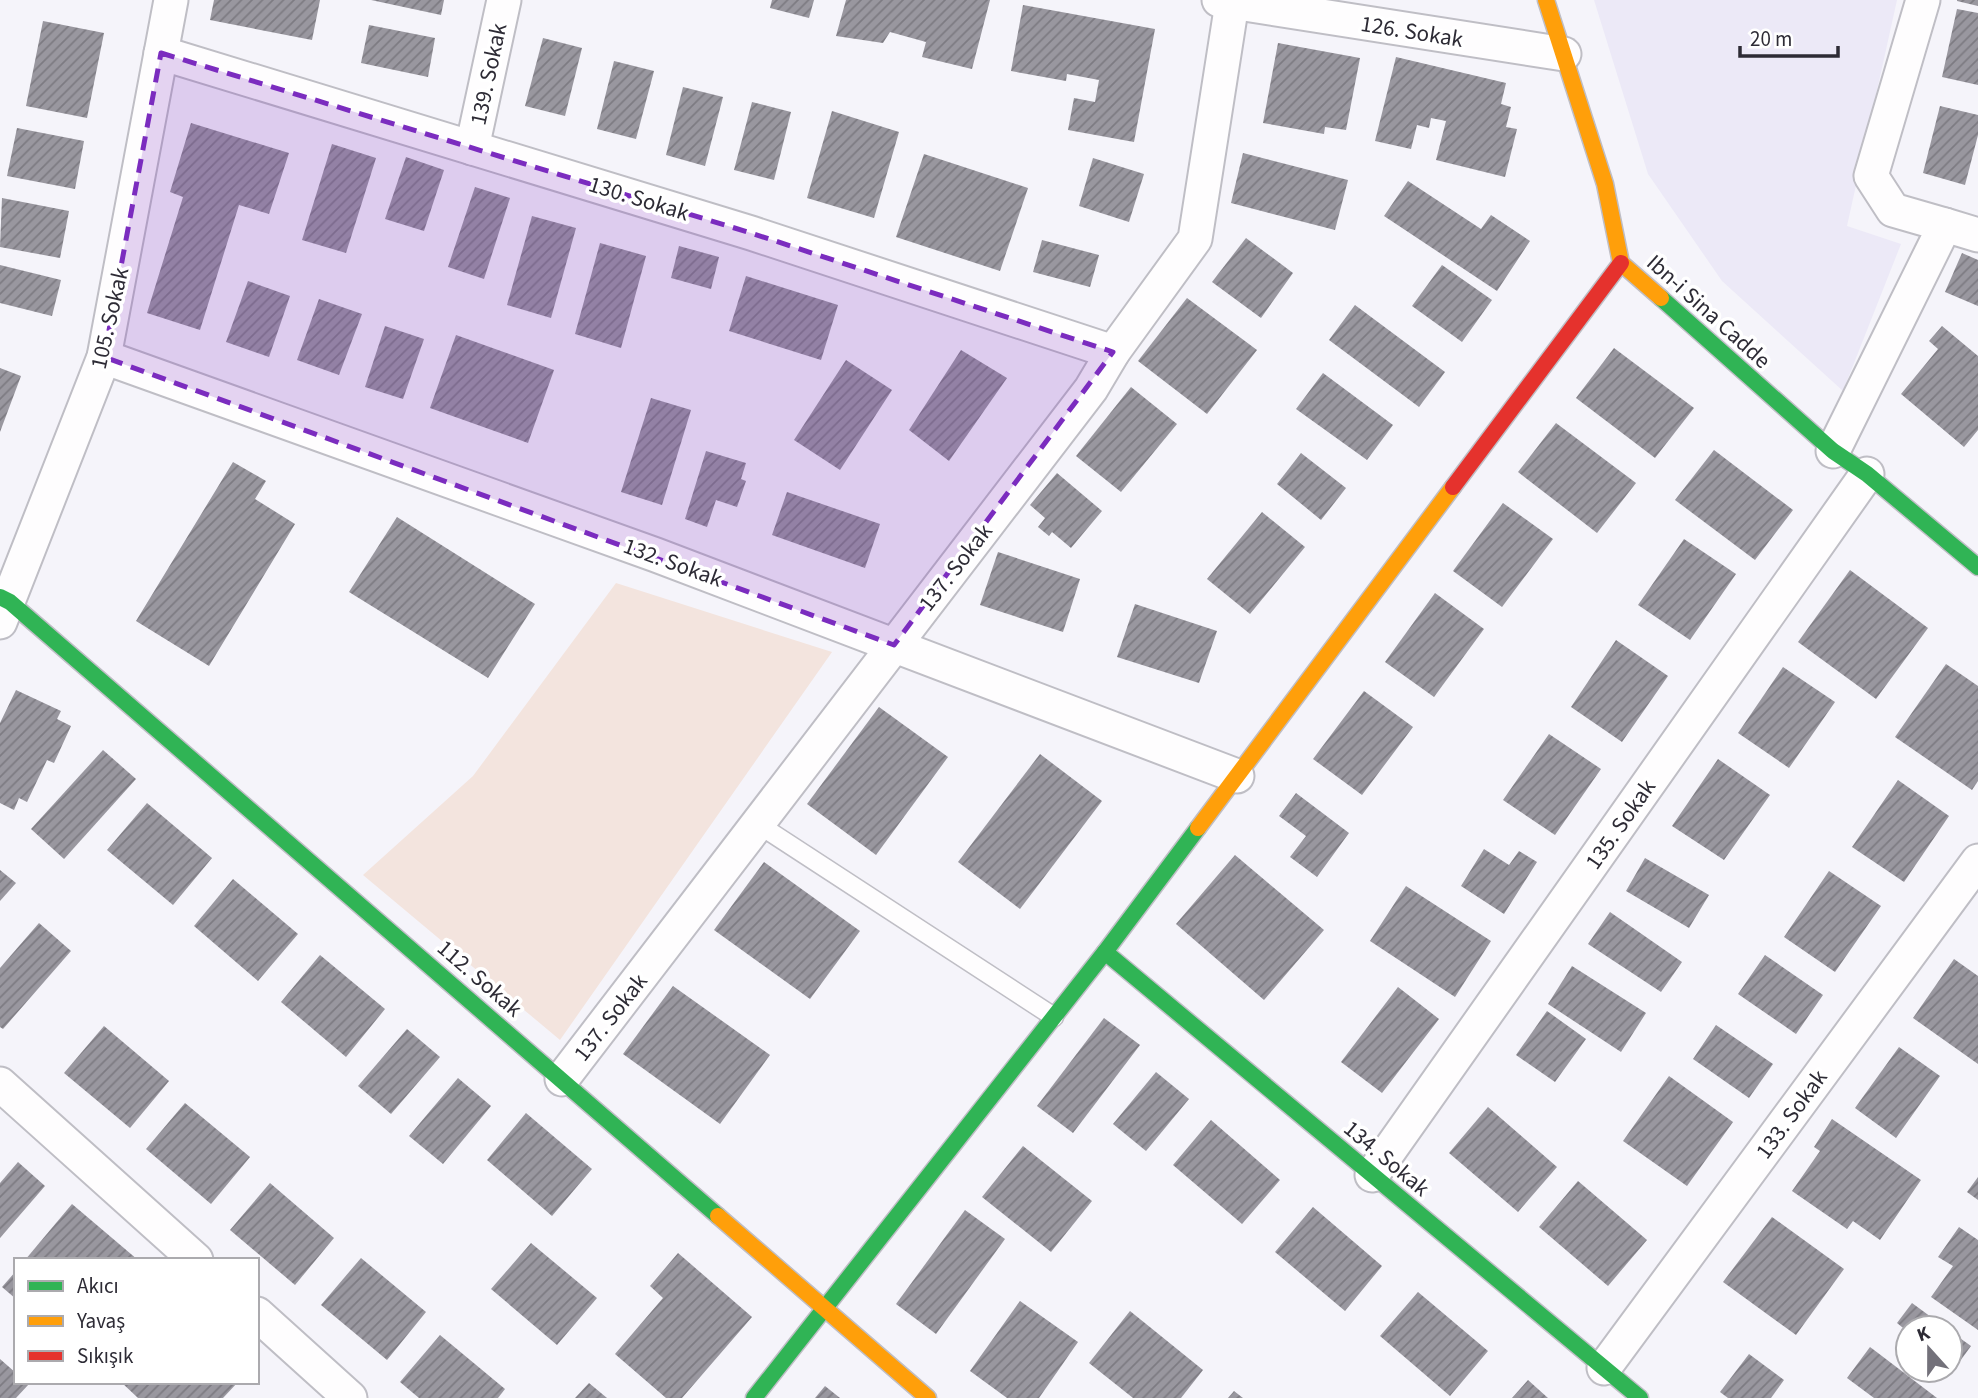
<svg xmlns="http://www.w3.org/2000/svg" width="1978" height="1398" viewBox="0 0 1978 1398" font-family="'Source Sans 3',sans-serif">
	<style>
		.built { fill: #ece9f7 }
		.green { fill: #f3e4de }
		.building { fill: url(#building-hatch) }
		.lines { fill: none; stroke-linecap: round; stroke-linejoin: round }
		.lane-casing { stroke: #bfbec5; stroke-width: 21 }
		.street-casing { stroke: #bfbec5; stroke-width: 37 }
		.fast-casing { stroke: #bfbec5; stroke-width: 19 }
		.slow-casing { stroke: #bfbec5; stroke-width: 19 }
		.jam-casing { stroke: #bfbec5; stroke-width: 19 }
		.lane { stroke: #fefdfe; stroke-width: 18 }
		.street { stroke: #fefdfe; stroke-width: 33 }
		.fast { stroke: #30b455; stroke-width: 16 }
		.slow { stroke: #ff9f0a; stroke-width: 16 }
		.jam { stroke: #e5322d; stroke-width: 16 }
		.marked { fill: #7b2cbf; fill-opacity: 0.2; stroke: #7b2cbf; stroke-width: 5; stroke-dasharray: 14 9; stroke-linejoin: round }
		.labels { text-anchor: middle; stroke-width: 7; stroke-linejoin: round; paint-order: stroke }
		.street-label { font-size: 23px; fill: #2d2b35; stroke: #fff }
	</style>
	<defs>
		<pattern id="building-hatch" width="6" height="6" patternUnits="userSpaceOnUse" patternTransform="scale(1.75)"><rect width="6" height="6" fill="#99979f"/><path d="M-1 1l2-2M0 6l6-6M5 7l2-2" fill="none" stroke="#7d7b82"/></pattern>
	</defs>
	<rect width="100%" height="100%" fill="#f5f4fa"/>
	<polygon class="built" points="1594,0 1897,0 1847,226 1901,244 1843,391 1722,281 1648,174"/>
	<polygon class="green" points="616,583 832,652 560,1040 363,875 473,776"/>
	<g class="building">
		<polygon points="214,0 320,0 312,40 210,20"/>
		<polygon points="371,0 444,0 441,15"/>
		<polygon points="772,0 814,0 809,18 770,8"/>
		<polygon points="846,0 990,0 972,69 922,57 926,42 890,32 883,43 836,36"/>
		<polygon points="1957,0 1978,0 1978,6 1957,1"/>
		<polygon points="1023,5 1155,29 1134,142 1068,130 1074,98 1095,102 1099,80 1067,74 1066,81 1011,71"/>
		<polygon points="1957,9 1978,13 1978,85 1942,77"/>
		<polygon points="43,21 104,33 87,118 26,106"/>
		<polygon points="369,25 435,38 428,77 361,63"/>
		<polygon points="543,38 582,48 565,116 525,106"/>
		<polygon points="1278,43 1360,58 1346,130 1325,127 1324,134 1263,123"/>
		<polygon points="1396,57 1506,83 1501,104 1511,107 1506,127 1517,129 1505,177 1436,160 1446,121 1431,118 1429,128 1417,125 1411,149 1375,141"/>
		<polygon points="614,61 654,71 636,139 597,129"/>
		<polygon points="683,87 723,97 705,166 666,155"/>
		<polygon points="752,102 791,112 774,180 734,170"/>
		<polygon points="1940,106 1978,115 1978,135 1965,185 1923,173"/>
		<polygon points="832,111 899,132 874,218 807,198"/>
		<polygon points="191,123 289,153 269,214 239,205 200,330 147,313 183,197 170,192"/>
		<polygon points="17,128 84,141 75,189 7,176"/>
		<polygon points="332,144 376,158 346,253 302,240"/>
		<polygon points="1243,153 1348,180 1335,230 1231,203"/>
		<polygon points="924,154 1028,188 1000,271 896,237"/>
		<polygon points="406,157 444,170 424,231 385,219"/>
		<polygon points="1093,158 1144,174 1129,222 1079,206"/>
		<polygon points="1408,181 1481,229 1491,215 1530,241 1497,291 1384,216"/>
		<polygon points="475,187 510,198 484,279 448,267"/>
		<polygon points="2,198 69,211 60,258 0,247"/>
		<polygon points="532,216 576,228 551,318 507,305"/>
		<polygon points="1246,238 1293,273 1261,318 1212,282"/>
		<polygon points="1042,240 1099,255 1090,287 1033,272"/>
		<polygon points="600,243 646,256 621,348 575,334"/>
		<polygon points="679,246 719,257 711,289 671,278"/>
		<polygon points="1962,253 1978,260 1978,306 1945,292"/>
		<polygon points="0,265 61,280 52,316 0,303"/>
		<polygon points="1442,265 1492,300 1462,342 1412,306"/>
		<polygon points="746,276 838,305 821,360 729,331"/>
		<polygon points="248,281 290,296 269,357 226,342"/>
		<polygon points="1187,298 1257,350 1207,414 1138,361"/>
		<polygon points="319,299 362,314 339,375 297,360"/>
		<polygon points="1355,305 1445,372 1419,407 1329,340"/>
		<polygon points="385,326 424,339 403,399 365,387"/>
		<polygon points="1942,326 1978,356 1978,430 1964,447 1901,394 1938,349 1929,341"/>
		<polygon points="456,335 554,370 528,443 430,408"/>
		<polygon points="1614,348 1694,408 1655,458 1576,398"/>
		<polygon points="961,350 1007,378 949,461 909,430"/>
		<polygon points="846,360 892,390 840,470 794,440"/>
		<polygon points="0,368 21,376 0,432"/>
		<polygon points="1323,373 1393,425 1367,460 1296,409"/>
		<polygon points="1131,387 1177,424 1121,492 1076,456"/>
		<polygon points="651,398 691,410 662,505 621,492"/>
		<polygon points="1556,423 1636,483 1597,533 1518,472"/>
		<polygon points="1714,450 1793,510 1755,560 1675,500"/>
		<polygon points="706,451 746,463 741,479 746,481 737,507 716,500 707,527 685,519"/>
		<polygon points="1301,453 1346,488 1321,520 1277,484"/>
		<polygon points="233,462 266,481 255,499 295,524 209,666 136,621"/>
		<polygon points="1057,473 1102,511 1071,548 1052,532 1049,536 1038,527 1045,518 1030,505"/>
		<polygon points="787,492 880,524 865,568 772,535"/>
		<polygon points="1503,503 1553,539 1502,607 1453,571"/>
		<polygon points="1262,512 1305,547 1250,614 1207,579"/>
		<polygon points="397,517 535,604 488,678 349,592"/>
		<polygon points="1684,539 1736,574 1690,640 1638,605"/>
		<polygon points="998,552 1080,579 1063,632 980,605"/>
		<polygon points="1850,570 1928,628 1876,699 1798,642"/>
		<polygon points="1435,593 1484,629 1434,697 1385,662"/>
		<polygon points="1135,604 1217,631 1199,683 1117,657"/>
		<polygon points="1616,640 1668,676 1622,742 1571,707"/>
		<polygon points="1946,664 1978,686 1978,781 1972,790 1895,737"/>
		<polygon points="1783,667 1835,702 1789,768 1738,733"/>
		<polygon points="16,690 61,711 57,719 71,726 54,763 47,760 27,802 19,798 14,810 0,803 0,723"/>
		<polygon points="1364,691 1413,727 1362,795 1313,759"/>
		<polygon points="879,707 948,757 876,855 807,804"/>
		<polygon points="1549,734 1601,769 1555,835 1503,800"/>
		<polygon points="103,750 136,779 64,859 31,829"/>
		<polygon points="1040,754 1102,801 1020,909 958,862"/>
		<polygon points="1718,759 1770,795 1724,860 1672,826"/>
		<polygon points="1898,780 1949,816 1904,882 1852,847"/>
		<polygon points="1296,793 1349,833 1317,877 1290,857 1306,836 1279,816"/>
		<polygon points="147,803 212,858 173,905 107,850"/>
		<polygon points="1484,849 1509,865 1519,851 1537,862 1504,914 1461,886"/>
		<polygon points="1235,855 1324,930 1264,1000 1176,924"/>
		<polygon points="1645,858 1709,895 1689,928 1626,891"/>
		<polygon points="764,862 860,931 810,999 714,930"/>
		<polygon points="0,870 16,883 0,901"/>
		<polygon points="1829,871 1881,906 1835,972 1784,937"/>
		<polygon points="233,879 298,934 258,981 194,926"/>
		<polygon points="1406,886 1491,941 1455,997 1370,941"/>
		<polygon points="1610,912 1682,962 1661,992 1588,944"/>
		<polygon points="39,923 71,951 3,1029 0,1027 0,968"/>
		<polygon points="320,955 385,1009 346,1057 281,1002"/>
		<polygon points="1765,955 1823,995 1796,1034 1738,994"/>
		<polygon points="1954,959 1978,976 1978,1064 1913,1018"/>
		<polygon points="1572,966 1646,1013 1621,1052 1548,1004"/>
		<polygon points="673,986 770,1055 720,1124 623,1054"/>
		<polygon points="1398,987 1439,1019 1382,1093 1341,1062"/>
		<polygon points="1547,1011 1586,1039 1555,1082 1516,1055"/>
		<polygon points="1104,1018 1140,1045 1073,1133 1037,1106"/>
		<polygon points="1716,1025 1773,1064 1749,1098 1693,1059"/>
		<polygon points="104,1026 169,1081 130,1128 64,1073"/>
		<polygon points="407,1029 440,1057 391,1114 358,1086"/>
		<polygon points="1899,1047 1940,1076 1896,1138 1855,1108"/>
		<polygon points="1156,1072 1189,1099 1146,1151 1113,1124"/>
		<polygon points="1669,1076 1733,1122 1687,1186 1623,1141"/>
		<polygon points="458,1078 491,1106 443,1164 409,1136"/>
		<polygon points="185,1103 250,1157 211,1204 146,1149"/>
		<polygon points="1488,1107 1557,1167 1518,1212 1449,1153"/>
		<polygon points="526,1113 592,1169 552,1216 487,1160"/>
		<polygon points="1832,1119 1921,1180 1880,1240 1853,1221 1847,1229 1792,1191 1820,1151 1814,1147"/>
		<polygon points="1211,1120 1280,1180 1242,1224 1173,1165"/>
		<polygon points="1023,1146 1092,1201 1051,1252 982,1197"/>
		<polygon points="18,1162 45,1186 0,1238 0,1183"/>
		<polygon points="1978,1177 1978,1200 1967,1192"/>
		<polygon points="1578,1181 1647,1240 1608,1286 1539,1227"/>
		<polygon points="270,1183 334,1238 295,1285 230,1230"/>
		<polygon points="72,1204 138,1260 25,1260"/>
		<polygon points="1313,1207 1382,1266 1345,1311 1275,1252"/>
		<polygon points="965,1210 1005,1239 936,1334 896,1304"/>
		<polygon points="1772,1217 1844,1269 1796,1335 1723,1282"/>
		<polygon points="1959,1227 1978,1240 1978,1330 1931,1297 1953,1266 1938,1257"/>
		<polygon points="531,1243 597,1298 557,1345 491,1289"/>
		<polygon points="678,1253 752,1317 682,1398 666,1398 615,1354 663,1298 650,1286"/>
		<polygon points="361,1258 426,1312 387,1360 321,1305"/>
		<polygon points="16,1271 16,1299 2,1287"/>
		<polygon points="1418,1292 1488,1351 1450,1396 1380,1336"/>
		<polygon points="1020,1301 1078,1342 1039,1398 1007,1398 970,1371"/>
		<polygon points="1912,1303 1946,1328 1908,1328 1908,1332 1897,1323"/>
		<polygon points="1130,1311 1203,1370 1181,1398 1133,1398 1089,1363"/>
		<polygon points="1950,1331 1971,1346 1955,1368 1950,1364"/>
		<polygon points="440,1335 505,1389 498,1398 419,1398 400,1382"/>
		<polygon points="1870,1347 1878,1353 1937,1398 1874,1398 1847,1378"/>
		<polygon points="1749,1354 1784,1380 1771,1398 1728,1398 1720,1392"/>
		<polygon points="0,1359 16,1373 16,1382 29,1384 16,1398 0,1398"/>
		<polygon points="1528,1380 1548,1398 1512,1398"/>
		<polygon points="121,1382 238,1382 223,1398 138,1398"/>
		<polygon points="589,1383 607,1398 575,1398"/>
		<polygon points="825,1386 840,1398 815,1398"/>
		<polygon points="1234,1391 1243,1398 1228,1398"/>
	</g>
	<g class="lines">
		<g class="lane-casing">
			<polyline id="lane" points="758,824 1054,1017"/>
		</g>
		<g class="street-casing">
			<g id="street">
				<polyline points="1219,0 1564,54"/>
				<polyline points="161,53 751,233 1113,352"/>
				<polyline points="472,148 504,0"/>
				<polyline points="1945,225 1978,235"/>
				<polyline points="104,357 656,555 1237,776"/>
				<polyline points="1833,451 1945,225 1893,210 1871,176 1923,0"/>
				<polyline points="0,622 104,357 171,0"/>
				<polyline points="562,1079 1091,389 1113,352 1195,239 1232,3"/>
				<polyline points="0,1084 196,1260"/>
				<polyline points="1372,1175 1867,474"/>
				<polyline points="257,1314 350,1398"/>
				<polyline points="1604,1368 1978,861"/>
			</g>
		</g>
		<g class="fast-casing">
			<g id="fast">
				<polyline points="1661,298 1833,451 1867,474 1978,567"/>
				<polyline points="0,597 10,602 718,1216"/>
				<polyline points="1105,952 1640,1398"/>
				<polyline points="754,1398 1105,952 1198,828"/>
			</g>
		</g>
		<g class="slow-casing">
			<g id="slow">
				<polyline points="1546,0 1605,184 1621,263 1661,298"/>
				<polyline points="1198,828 1453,487"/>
				<polyline points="718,1216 928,1398"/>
			</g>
		</g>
		<g class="jam-casing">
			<polyline id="jam" points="1453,487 1621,263"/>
		</g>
		<use href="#lane" class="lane"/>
		<use href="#street" class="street"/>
		<use href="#fast" class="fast"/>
		<use href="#slow" class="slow"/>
		<use href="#jam" class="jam"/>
	</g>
	<path class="marked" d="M161,53L751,233L1113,352L894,645L104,357Z"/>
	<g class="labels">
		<g class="street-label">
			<text transform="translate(1412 31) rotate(9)" y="8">126. Sokak</text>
			<text transform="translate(488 74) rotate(-78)" y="8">139. Sokak</text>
			<text transform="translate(639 198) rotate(17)" y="8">130. Sokak</text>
			<text transform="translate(1709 311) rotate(42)" y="8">Ibn-i Sina Cadde</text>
			<text transform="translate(109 318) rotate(-77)" y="8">105. Sokak</text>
			<text transform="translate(673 562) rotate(20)" y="8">132. Sokak</text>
			<text transform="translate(955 567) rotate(-52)" y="8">137. Sokak</text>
			<text transform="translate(1620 824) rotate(-55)" y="8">135. Sokak</text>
			<text transform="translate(480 978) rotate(41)" y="8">112. Sokak</text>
			<text transform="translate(610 1017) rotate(-52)" y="8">137. Sokak</text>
			<text transform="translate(1791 1114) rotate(-54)" y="8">133. Sokak</text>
			<text transform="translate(1387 1158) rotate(40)" y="8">134. Sokak</text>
		</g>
	</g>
	<rect x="14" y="1258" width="245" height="126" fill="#ffffff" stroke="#abaaae" stroke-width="2"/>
	<rect x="28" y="1281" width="35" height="10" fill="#30b455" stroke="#abaaae" stroke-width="2"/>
	<text x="77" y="1293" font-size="21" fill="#2d2b35">Akıcı</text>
	<rect x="28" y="1316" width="35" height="10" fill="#ff9f0a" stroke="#abaaae" stroke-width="2"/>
	<text x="77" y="1328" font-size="21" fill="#2d2b35">Yavaş</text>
	<rect x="28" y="1351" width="35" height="10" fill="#e5322d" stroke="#abaaae" stroke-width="2"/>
	<text x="77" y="1363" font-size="21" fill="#2d2b35">Sıkışık</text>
	<g transform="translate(1929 1349) rotate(339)"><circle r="33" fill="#ffffff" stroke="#abaaae" stroke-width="2"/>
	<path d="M0-5L12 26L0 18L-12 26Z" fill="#73717a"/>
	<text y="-10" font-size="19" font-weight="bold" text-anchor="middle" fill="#2d2b35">K</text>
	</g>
	<path d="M1740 46v10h98v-10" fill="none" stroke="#2d2b35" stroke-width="3.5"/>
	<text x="1750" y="46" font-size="21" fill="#2d2b35" stroke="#ffffff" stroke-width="5" paint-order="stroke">20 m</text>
</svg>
